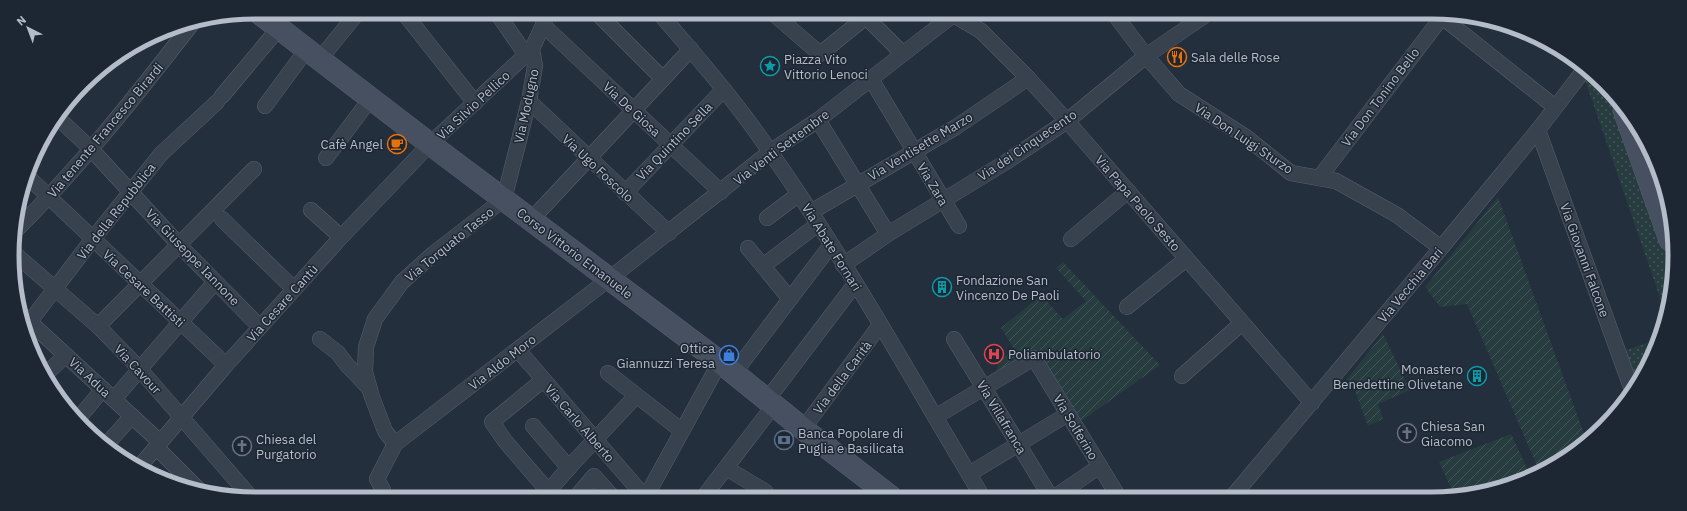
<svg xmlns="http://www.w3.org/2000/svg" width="1687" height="511" viewBox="0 0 1687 511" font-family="'IBM Plex Sans',sans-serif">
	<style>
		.grass { fill: url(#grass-dots) }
		.garden { fill: url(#garden-furrows) }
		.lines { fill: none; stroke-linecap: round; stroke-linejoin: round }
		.street-casing { stroke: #565f6c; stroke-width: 16 }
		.secondary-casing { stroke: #565f6c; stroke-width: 23 }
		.street { stroke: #38414e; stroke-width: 15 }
		.secondary { stroke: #465061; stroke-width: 22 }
		.labels { text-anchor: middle; stroke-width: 3; stroke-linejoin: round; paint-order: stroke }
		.poi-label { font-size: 13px; fill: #b4bcc9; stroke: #1d2633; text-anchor: start }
		.street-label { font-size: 13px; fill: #b4bcc9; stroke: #1d2633 }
		.rim { fill: none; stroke: #b4bcc9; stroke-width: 5 }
	</style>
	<defs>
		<pattern id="grass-dots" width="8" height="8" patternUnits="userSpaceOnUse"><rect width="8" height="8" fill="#263c3f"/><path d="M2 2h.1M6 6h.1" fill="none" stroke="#435659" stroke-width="1.8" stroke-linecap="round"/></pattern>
		<pattern id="garden-furrows" width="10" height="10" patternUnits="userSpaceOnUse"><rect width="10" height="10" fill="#263c3f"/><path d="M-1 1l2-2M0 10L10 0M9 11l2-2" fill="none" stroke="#435659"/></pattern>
	</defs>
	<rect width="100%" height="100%" fill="#242f3e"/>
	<g class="grass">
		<polygon points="1589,75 1612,99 1670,263 1670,303 1666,315 1585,80"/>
		<polygon points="1657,339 1642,377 1636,385 1624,351"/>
	</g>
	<g class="garden">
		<polygon points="1498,197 1584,434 1582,445 1568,453 1537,466 1467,304 1440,307 1425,287"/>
		<polygon points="1063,262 1160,365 1080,422 1036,351 995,375 999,361 1014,349 1001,328 1041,295 1063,319 1086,301 1056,268"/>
		<polygon points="1383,334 1410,390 1378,404 1383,419 1368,426 1355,391 1347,379"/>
		<polygon points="1511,434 1528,470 1455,497 1439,462"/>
	</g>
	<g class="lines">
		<g class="street-casing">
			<g id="street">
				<polyline points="404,13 475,103"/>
				<polyline points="497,13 526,55"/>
				<polyline points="597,13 663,79"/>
				<path d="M660,14C699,59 738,104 771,153C848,263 913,381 982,496"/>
				<polyline points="774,14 820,54 866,17 902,53"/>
				<polyline points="954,15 981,31 1028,78 1067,121 1312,403"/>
				<polyline points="1115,15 1146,56 1179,94 1246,137 1291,173 1336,181 1397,215 1441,248"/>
				<polyline points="1442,17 1555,107"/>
				<polyline points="543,25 721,192"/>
				<polyline points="320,59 358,12"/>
				<polyline points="871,79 959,226"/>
				<polyline points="222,96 279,28"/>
				<polyline points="529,101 669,233"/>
				<polyline points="265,106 307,49"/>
				<polyline points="59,119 91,149 182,248 260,327"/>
				<polyline points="818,120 888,234"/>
				<polyline points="1538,130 1632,390"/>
				<polyline points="326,158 371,98"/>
				<polyline points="28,177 226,365"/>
				<polyline points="1319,178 1442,17"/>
				<polyline points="625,193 723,90"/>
				<polyline points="311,210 341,237"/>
				<polyline points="811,212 956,127 1028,78"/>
				<polyline points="767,218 799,194"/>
				<polyline points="222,219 294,289"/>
				<polyline points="531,220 691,49"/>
				<path d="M15,231C79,168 135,97 191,25"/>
				<polyline points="1071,239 1128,191"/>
				<polyline points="748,248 763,266"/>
				<polyline points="16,255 98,326 137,366 248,494"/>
				<polyline points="843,265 888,234 1006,162 1067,121 1146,56 1204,16"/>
				<polyline points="790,299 763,266 818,224"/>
				<polyline points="1127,307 1186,259"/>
				<polyline points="20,313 160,442"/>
				<polyline points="98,326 254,169"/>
				<polyline points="25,328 92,240 161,154 217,102"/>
				<polyline points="320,339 338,353 347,365 369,388"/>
				<polyline points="954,339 1050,496"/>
				<polyline points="518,350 643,495"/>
				<polyline points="47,373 66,355"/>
				<polyline points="608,373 682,431"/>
				<polyline points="734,373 831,245"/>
				<polyline points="1182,376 1242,323"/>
				<polyline points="543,380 492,422 505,441 548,491"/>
				<polyline points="114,399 215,282"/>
				<polyline points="767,400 855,284"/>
				<polyline points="935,417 1034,358 1118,496"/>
				<polyline points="78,419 103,389"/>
				<polyline points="533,426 569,468"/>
				<polyline points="803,429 880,325"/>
				<polyline points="395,444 385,431 372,397 365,372 366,347 375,319 402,282 433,254 504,199 529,101 535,66 532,49 543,25 547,13"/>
				<polyline points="106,445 132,416"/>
				<polyline points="156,447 201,492"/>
				<polyline points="140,466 226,365 343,235 430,144 532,49"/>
				<polyline points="726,468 766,492"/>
				<polyline points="969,474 1068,414"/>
				<polyline points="382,495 383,490 377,479 395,444 609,279 770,152 818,120 953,15"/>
				<polyline points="545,495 574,462 636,396"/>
				<polyline points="578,495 594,476 611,495"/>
				<polyline points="647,495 720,362"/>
				<polyline points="705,495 774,405"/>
				<polyline points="1056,496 1100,466"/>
				<polyline points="1233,496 1441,248 1538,130 1584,70"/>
			</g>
		</g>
		<g class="secondary-casing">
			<g id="secondary">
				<polyline points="258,12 430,144 720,362 812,436 890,496"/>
				<polyline points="1624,110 1670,240"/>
			</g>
		</g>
		<use href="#street" class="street"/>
		<use href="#secondary" class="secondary"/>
	</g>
	<defs>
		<g id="restaurant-ring" transform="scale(1)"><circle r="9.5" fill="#1d2633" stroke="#e8710a" stroke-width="1.5"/><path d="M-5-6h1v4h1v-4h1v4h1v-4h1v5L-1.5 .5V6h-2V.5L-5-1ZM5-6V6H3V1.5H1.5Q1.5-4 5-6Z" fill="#e8710a"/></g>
		<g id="sight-ring" transform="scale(1)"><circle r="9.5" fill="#1d2633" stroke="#0f9aa8" stroke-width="1.5"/><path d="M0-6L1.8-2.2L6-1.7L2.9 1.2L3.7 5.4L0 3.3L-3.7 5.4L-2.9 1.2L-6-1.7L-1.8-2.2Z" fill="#0f9aa8"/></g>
		<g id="cafe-ring" transform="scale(1)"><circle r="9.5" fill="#1d2633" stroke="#e8710a" stroke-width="1.5"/><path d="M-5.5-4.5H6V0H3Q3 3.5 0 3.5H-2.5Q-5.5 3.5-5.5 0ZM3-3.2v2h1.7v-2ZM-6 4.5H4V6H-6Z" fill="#e8710a"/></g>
		<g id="building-ring" transform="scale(1)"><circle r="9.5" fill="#1d2633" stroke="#0f9aa8" stroke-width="1.5"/><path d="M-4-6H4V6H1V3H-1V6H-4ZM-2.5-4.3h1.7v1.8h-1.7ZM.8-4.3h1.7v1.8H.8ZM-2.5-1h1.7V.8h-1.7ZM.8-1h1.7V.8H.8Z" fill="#0f9aa8"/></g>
		<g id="hospital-ring" transform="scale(1)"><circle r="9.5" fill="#1d2633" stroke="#e0444e" stroke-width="1.5"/><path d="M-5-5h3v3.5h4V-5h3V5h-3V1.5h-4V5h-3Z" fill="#e0444e"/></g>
		<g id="shop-ring" transform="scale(1)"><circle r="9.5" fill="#1d2633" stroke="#3f7fe0" stroke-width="1.5"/><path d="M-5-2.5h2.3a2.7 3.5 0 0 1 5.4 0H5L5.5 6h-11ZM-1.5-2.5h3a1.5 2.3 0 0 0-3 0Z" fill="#3f7fe0"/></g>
		<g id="church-ring" transform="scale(1)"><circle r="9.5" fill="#1d2633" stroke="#6b7280" stroke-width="1.5"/><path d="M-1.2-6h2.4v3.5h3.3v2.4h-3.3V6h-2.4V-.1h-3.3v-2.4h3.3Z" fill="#6b7280"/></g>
		<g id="bank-ring" transform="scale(1)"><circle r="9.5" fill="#1d2633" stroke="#5c6f8a" stroke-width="1.5"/><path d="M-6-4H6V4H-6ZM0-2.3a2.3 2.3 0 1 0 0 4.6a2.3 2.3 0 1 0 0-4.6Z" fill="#5c6f8a"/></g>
	</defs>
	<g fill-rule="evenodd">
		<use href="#restaurant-ring" x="1177" y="57"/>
		<use href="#sight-ring" x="770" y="66"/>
		<use href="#cafe-ring" x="397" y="144"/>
		<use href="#building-ring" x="942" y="287"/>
		<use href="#hospital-ring" x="994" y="354"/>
		<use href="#shop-ring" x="729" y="355"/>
		<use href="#building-ring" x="1477" y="376"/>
		<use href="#church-ring" x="1407" y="433"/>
		<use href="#bank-ring" x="784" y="440"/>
		<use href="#church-ring" x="242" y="446"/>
	</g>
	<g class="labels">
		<g class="poi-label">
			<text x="1191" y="62">Sala delle Rose</text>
			<text x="784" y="64">Piazza Vito<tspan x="784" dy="15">Vittorio Lenoci</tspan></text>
			<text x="383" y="149" text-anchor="end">Cafè Angel</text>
			<text x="956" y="285">Fondazione San<tspan x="956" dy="15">Vincenzo De Paoli</tspan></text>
			<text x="715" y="353" text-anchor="end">Ottica<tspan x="715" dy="15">Giannuzzi Teresa</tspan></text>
			<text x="1008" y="359">Poliambulatorio</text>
			<text x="1463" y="374" text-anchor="end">Monastero<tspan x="1463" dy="15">Benedettine Olivetane</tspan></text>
			<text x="1421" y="431">Chiesa San<tspan x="1421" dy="15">Giacomo</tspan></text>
			<text x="798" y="438">Banca Popolare di<tspan x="798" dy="15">Puglia e Basilicata</tspan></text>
			<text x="256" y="444">Chiesa del<tspan x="256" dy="15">Purgatorio</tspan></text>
		</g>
		<g class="street-label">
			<text transform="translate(1380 97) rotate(-53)" y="5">Via Don Tonino Bello</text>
			<text transform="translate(473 105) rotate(-43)" y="5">Via Silvio Pellico</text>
			<text transform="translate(526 106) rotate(-78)" y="5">Via Modugno</text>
			<text transform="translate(632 109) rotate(43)" y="5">Via De Giosa</text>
			<text transform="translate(105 130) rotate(-50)" y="5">Via tenente Francesco Birardi</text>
			<text transform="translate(1244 138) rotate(34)" y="5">Via Don Luigi Sturzo</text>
			<text transform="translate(674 141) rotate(-46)" y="5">Via Quintino Sella</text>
			<text transform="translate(1027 145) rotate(-34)" y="5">Via dei Cinquecento</text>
			<text transform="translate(920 146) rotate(-31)" y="5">Via Ventisette Marzo</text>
			<text transform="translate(781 147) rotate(-37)" y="5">Via Venti Settembre</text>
			<text transform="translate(598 168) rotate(43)" y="5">Via Ugo Foscolo</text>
			<text transform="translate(933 184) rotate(59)" y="5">Via Zara</text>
			<text transform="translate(1138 203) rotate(49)" y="5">Via Papa Paolo Sesto</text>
			<text transform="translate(116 211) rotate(-52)" y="5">Via della Repubblica</text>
			<text transform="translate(449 244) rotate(-39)" y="5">Via Torquato Tasso</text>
			<text transform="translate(832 247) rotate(58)" y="5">Via Abate Fornari</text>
			<text transform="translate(575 253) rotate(37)" y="5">Corso Vittorio Emanuele</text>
			<text transform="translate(193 257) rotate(46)" y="5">Via Giuseppe Iannone</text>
			<text transform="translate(1585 260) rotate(70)" y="5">Via Giovanni Falcone</text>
			<text transform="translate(1410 285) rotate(-50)" y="5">Via Vecchia Bari</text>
			<text transform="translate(144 288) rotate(43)" y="5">Via Cesare Battisti</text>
			<text transform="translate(282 303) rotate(-48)" y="5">Via Cesare Cantù</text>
			<text transform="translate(502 362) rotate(-38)" y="5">Via Aldo Moro</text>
			<text transform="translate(138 369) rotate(47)" y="5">Via Cavour</text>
			<text transform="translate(90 377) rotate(43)" y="5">Via Adua</text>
			<text transform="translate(842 377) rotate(-53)" y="5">Via della Carità</text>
			<text transform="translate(1002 417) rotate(59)" y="5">Via Villafranca</text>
			<text transform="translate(580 423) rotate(49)" y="5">Via Carlo Alberto</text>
			<text transform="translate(1076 427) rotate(59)" y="5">Via Solferino</text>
		</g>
	</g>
	<path d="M0 0H1687V511H0ZM255 19H1432A236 236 0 0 1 1668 255V256A236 236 0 0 1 1432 492H255A236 236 0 0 1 19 256V255A236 236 0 0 1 255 19Z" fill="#1d2633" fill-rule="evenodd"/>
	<path class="rim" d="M255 19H1432A236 236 0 0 1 1668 255V256A236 236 0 0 1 1432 492H255A236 236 0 0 1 19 256V255A236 236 0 0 1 255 19Z"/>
	<g transform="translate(28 28) rotate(318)" stroke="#1d2633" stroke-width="3" paint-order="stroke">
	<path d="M0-3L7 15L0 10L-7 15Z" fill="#b4bcc9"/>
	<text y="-6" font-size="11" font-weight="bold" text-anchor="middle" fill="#b4bcc9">N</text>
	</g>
</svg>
